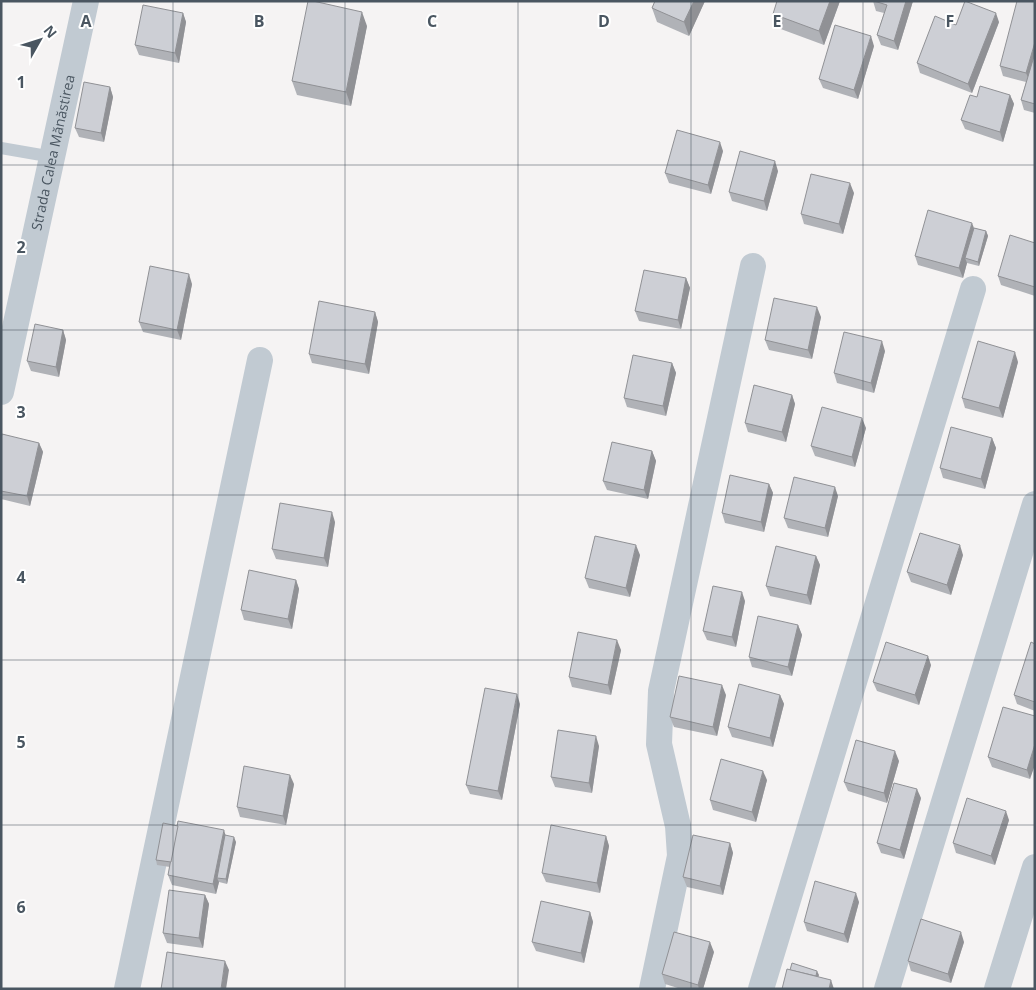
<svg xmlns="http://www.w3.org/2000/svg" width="1036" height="990" viewBox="0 0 1036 990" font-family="'Open Sans',sans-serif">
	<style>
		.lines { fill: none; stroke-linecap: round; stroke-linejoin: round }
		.service { stroke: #c1cad2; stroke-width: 12 }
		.minor { stroke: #c1cad2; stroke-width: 26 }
		.wall { fill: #b0b2b7 }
		.shaded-wall { fill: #909195 }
		.building { fill: #cdcfd5; stroke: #909195 }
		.grid { fill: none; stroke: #4a5661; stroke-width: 1; stroke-opacity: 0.55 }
		.labels { text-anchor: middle; stroke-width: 4; stroke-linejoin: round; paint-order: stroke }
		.street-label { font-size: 14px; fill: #4a5661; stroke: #fff }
		.grid-label { font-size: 16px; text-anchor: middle; font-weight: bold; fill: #4a5661; stroke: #fff; stroke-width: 4; stroke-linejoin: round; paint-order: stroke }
	</style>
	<rect width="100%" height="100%" fill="#f5f3f3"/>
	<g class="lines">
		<polyline class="service" points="1,148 53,157"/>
		<g class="minor">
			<path id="s1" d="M1,392L86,1"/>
			<polyline points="127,989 260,360"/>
			<polyline points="652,989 680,856 678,826 659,744 661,691 753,266"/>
			<polyline points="761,989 973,289"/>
			<polyline points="887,989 1035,504"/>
			<polyline points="997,989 1035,867"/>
		</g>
	</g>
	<g class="wall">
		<polygon points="655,1 705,1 689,36 657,22 652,8"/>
		<polygon points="840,1 824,45 778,28 773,14"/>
		<polygon points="873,1 913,1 898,50 881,45 877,35 884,13 876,11"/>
		<polygon points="1035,1 1035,113 1024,110 1021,100 1026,82 1003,76 1000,66"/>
		<polygon points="183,13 186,22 179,63 139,55 135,45"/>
		<polygon points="999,22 972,93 920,73 917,63 956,25"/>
		<polygon points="367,26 351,106 297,95 292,81"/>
		<polygon points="874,46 858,99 823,88 819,79"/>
		<polygon points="110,87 113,97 104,142 79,137 75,128"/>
		<polygon points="1010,95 1014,104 1003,142 965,129 961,120 977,97"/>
		<polygon points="723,151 711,194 669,183 665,173"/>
		<polygon points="778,171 767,211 732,201 729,192"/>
		<polygon points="854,193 843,234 804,224 801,214"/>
		<polygon points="974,228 986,231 988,236 979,266 967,263 963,278 918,265 915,256"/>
		<polygon points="1035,243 1035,296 1001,285 998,276"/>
		<polygon points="686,278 690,288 681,329 639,321 635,311"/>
		<polygon points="192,284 181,340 143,332 139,322"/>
		<polygon points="375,312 378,322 369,374 312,363 309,354"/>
		<polygon points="821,317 812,359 769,350 765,340"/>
		<polygon points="63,330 66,340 59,377 31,371 27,361"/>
		<polygon points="885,351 874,393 837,383 834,373"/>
		<polygon points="1018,362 1003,418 965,408 962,398"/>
		<polygon points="672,363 676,373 666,416 627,407 624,398"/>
		<polygon points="792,395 795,404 786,442 748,432 745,423"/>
		<polygon points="866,428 855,467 815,456 811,446"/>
		<polygon points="992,438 996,448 985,489 943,478 940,468"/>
		<polygon points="1,439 39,443 43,452 30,506 1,499"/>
		<polygon points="652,451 656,461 648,499 607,490 603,481"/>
		<polygon points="769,484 773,493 764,532 725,523 722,513"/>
		<polygon points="838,496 828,537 788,528 784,518"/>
		<polygon points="335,522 328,567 276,559 272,549"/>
		<polygon points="640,555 630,597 589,588 585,578"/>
		<polygon points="963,555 951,595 911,582 907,572"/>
		<polygon points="816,556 820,565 811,605 770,596 766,586"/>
		<polygon points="296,580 299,589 292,629 244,620 241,610"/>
		<polygon points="745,601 736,647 707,640 703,631"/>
		<polygon points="798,625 802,635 792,676 752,667 749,657"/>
		<polygon points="1035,644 1035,711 1017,704 1014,695"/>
		<polygon points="621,650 611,695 572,687 569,677"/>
		<polygon points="931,665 919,705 877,691 873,682"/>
		<polygon points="726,695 717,736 674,727 670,717"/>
		<polygon points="780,695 784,704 773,747 732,737 728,727"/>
		<polygon points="520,704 502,800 470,794 466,785"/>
		<polygon points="1035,716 1030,779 992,767 988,757"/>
		<polygon points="599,746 592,793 555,787 551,777"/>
		<polygon points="899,761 887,803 848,791 844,782"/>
		<polygon points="767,780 756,822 713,810 710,800"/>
		<polygon points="294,784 286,825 240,817 237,807"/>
		<polygon points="921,798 904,859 881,853 877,843"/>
		<polygon points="1009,820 995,865 956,853 953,843"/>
		<polygon points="225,835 236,842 227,884 219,882 216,894 172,885 168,875 170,867 157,865 156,860"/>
		<polygon points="606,836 609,846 600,893 546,882 542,873"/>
		<polygon points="730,843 733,853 723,895 687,887 683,877"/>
		<polygon points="205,895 209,904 203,948 167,943 163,933"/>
		<polygon points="859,902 848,943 807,931 804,922"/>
		<polygon points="590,912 593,922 584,963 536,951 532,942"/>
		<polygon points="964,942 951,983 911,971 908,961"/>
		<polygon points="714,952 703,989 681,989 665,984 662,974"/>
	</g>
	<g class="shaded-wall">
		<polygon points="694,1 705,1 689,36 684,22"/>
		<polygon points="830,1 840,1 824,45 819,31"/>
		<polygon points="906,1 913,1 898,50 894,41"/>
		<polygon points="362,12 367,26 351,106 346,92"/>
		<polygon points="183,13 186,22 179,63 175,53"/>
		<polygon points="996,13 999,22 972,93 968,84"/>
		<polygon points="871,36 874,46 858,99 854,90"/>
		<polygon points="1035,42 1035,64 1030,82 1026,73"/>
		<polygon points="110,87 113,97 104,142 101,133"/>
		<polygon points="1010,95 1014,104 1003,142 1000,132"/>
		<polygon points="720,142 723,151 711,194 708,185"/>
		<polygon points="775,161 778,171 767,211 764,201"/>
		<polygon points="850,183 854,193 843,234 839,224"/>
		<polygon points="972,223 976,233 965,258 967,263 963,278 959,268"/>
		<polygon points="986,231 988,236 979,266 978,262"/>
		<polygon points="189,274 192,284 181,340 177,330"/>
		<polygon points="686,278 690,288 681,329 678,320"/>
		<polygon points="817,307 821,317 812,359 808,350"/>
		<polygon points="375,312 378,322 369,374 365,364"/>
		<polygon points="63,330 66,340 59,377 56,367"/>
		<polygon points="882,341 885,351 874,393 871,383"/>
		<polygon points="1015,352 1018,362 1003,418 999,408"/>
		<polygon points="672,363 676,373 666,416 663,406"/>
		<polygon points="792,395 795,404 786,442 782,432"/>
		<polygon points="862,418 866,428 855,467 852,457"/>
		<polygon points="992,438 996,448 985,489 981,479"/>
		<polygon points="39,443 43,452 30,506 27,496"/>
		<polygon points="652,451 656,461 648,499 644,490"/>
		<polygon points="769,484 773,493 764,532 761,522"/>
		<polygon points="835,487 838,496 828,537 825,528"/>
		<polygon points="332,512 335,522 328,567 324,558"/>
		<polygon points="636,545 640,555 630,597 626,588"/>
		<polygon points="960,545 963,555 951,595 947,585"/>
		<polygon points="816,556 820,565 811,605 807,595"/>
		<polygon points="296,580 299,589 292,629 288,619"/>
		<polygon points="742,592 745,601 736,647 732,637"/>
		<polygon points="798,625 802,635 792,676 788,667"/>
		<polygon points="617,640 621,650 611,695 608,685"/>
		<polygon points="928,656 931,665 919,705 915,695"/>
		<polygon points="722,685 726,695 717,736 713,727"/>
		<polygon points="517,694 520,704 502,800 498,791"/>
		<polygon points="780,695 784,704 773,747 770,738"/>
		<polygon points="596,736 599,746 592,793 589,783"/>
		<polygon points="1035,744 1035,765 1030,779 1027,770"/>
		<polygon points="895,751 899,761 887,803 884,793"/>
		<polygon points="763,771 767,780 756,822 752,812"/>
		<polygon points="290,775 294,784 286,825 283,816"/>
		<polygon points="917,789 921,798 904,859 900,850"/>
		<polygon points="1006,811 1009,820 995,865 991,856"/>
		<polygon points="224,830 227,840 217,878 219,882 216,894 213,884"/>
		<polygon points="606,836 609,846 600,893 597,883"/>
		<polygon points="234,837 236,842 227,884 226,879"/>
		<polygon points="730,843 733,853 723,895 720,886"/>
		<polygon points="856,893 859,902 848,943 844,934"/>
		<polygon points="205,895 209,904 203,948 199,938"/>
		<polygon points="590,912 593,922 584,963 581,953"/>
		<polygon points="961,932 964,942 951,983 948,974"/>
		<polygon points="710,942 714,952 703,989 699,989 698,985"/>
		<polygon points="225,961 229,970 226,989 221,989"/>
		<polygon points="817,971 819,975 816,985 815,980"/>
		<polygon points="831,980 834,989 829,989"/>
	</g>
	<g class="building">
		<polygon points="308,1 313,1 362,12 346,92 292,81"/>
		<polygon points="655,1 694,1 684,22 652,8"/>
		<polygon points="777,1 830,1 819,31 773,14"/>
		<polygon points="874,1 906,1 894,41 877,35 887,5"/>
		<polygon points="965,1 996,13 968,84 917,63 935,16 956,25"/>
		<polygon points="1017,1 1035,1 1035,42 1026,73 1000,66"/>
		<polygon points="143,5 183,13 175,53 135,45"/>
		<polygon points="835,25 871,36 854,90 819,79"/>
		<polygon points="1035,53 1035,104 1021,100"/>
		<polygon points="84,82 110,87 101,133 75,128"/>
		<polygon points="980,86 1010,95 1000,132 961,120 970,95 977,97"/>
		<polygon points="677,130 720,142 708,185 665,173"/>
		<polygon points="740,151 775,161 764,201 729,192"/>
		<polygon points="811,174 850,183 839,224 801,214"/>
		<polygon points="928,210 972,223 959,268 915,256"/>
		<polygon points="974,228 986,231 978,262 965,258"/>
		<polygon points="1010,235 1035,243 1035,287 998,276"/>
		<polygon points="150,266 189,274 177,330 139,322"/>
		<polygon points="644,270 686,278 678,320 635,311"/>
		<polygon points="774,298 817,307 808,350 765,340"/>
		<polygon points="319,301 375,312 365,364 309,354"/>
		<polygon points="35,324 63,330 56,367 27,361"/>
		<polygon points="844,332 882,341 871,383 834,373"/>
		<polygon points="978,341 1015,352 999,408 962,398"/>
		<polygon points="633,355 672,363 663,406 624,398"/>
		<polygon points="754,385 792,395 782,432 745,423"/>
		<polygon points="822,407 862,418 852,457 811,446"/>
		<polygon points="951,427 992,438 981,479 940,468"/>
		<polygon points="2,434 39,443 27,496 1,491 1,439"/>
		<polygon points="612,442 652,451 644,490 603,481"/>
		<polygon points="730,475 769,484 761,522 722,513"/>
		<polygon points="794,477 835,487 825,528 784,518"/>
		<polygon points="280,503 332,512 324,558 272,549"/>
		<polygon points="920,533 960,545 947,585 907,572"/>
		<polygon points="595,536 636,545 626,588 585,578"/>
		<polygon points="776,546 816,556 807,595 766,586"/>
		<polygon points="249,570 296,580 288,619 241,610"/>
		<polygon points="713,586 742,592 732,637 703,631"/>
		<polygon points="758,616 798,625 788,667 749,657"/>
		<polygon points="578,632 617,640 608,685 569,677"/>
		<polygon points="886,642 928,656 915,695 873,682"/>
		<polygon points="1031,642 1035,644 1035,702 1014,695"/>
		<polygon points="679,676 722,685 713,727 670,717"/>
		<polygon points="739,684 780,695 770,738 728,727"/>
		<polygon points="485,688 517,694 498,791 466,785"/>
		<polygon points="1003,707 1035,716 1035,744 1027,770 988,757"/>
		<polygon points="558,730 596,736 589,783 551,777"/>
		<polygon points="856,740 895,751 884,793 844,782"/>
		<polygon points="721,759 763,771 752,812 710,800"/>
		<polygon points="244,766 290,775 283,816 237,807"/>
		<polygon points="894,783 917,789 900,850 877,843"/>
		<polygon points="967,798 1006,811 991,856 953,843"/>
		<polygon points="178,821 224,830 213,884 168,875"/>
		<polygon points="163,823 178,826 171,862 156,860"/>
		<polygon points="551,825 606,836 597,883 542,873"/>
		<polygon points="225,835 234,837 226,879 217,878"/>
		<polygon points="693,835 730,843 720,886 683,877"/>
		<polygon points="815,881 856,893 844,934 804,922"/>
		<polygon points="169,890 205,895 199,938 163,933"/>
		<polygon points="541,901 590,912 581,953 532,942"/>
		<polygon points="921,919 961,932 948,974 908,961"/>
		<polygon points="674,932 710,942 698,985 662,974"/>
		<polygon points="167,952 225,961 221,989 161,989"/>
		<polygon points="792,963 817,971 816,976 790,970"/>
		<polygon points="787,969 831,980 829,989 782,989"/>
	</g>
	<path class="grid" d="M173,1V989M345,1V989M518,1V989M691,1V989M863,1V989M1,165H1035M1,330H1035M1,495H1035M1,660H1035M1,825H1035"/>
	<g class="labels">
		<g class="street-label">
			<text dy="5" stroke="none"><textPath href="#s1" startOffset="245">Strada Calea Mănăstirea</textPath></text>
		</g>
	</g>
	<g class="grid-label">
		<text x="86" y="27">A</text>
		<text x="259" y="27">B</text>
		<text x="432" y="27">C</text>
		<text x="604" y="27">D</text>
		<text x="777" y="27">E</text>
		<text x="950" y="27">F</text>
		<text x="21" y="88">1</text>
		<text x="21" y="253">2</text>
		<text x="21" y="418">3</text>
		<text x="21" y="583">4</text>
		<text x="21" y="748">5</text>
		<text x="21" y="913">6</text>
	</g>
	<rect width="1036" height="990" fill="none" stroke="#4a5661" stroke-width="5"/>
	<g transform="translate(40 40) rotate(51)" stroke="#ffffff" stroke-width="4" paint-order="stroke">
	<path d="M0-4L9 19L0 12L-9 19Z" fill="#4a5661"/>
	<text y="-8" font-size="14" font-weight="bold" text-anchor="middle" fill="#4a5661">N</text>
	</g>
</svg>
